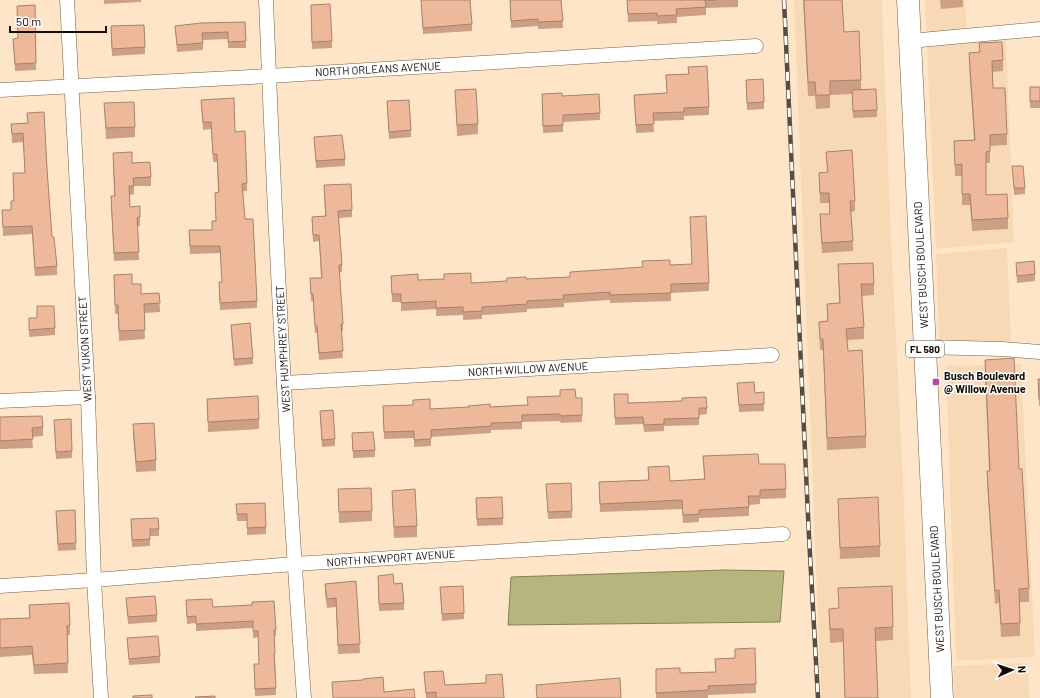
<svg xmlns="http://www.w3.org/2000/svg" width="1040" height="698" viewBox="0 0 1040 698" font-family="Barlow,sans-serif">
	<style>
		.built { fill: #f8d9b5 }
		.water { fill: #b6b57d; stroke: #858258 }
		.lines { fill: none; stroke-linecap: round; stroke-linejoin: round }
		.minor-casing { stroke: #755e44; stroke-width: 15 }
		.primary-casing { stroke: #755e44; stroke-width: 23 }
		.minor { stroke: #fff; stroke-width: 14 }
		.primary { stroke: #fff; stroke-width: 22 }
		.rail-casing { stroke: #5b4d3e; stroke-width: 4.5 }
		.rail { stroke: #fff; stroke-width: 3; stroke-dasharray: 9; stroke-linecap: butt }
		.wall { fill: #cd9f84 }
		.building { fill: #eeb99a; stroke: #a7826c }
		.poi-dot { fill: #bc479f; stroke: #fff; stroke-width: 1.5 }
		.labels { text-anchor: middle; stroke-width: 3; stroke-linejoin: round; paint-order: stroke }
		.shield { fill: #fff; stroke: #5a544f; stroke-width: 1 }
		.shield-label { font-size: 10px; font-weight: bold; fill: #140b03 }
		.street-label { font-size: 11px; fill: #140b03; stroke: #fff }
		.poi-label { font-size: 11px; font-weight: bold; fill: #140b03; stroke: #fff; text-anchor: start }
	</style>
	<rect width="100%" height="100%" fill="#ffe5c7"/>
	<g class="built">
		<polygon points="794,0 882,0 890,217 903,480 911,698 821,698"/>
		<polygon points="925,0 965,0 968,43 1006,38 1014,242 936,249"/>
		<polygon points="1007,248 1011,343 939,341 936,254"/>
		<polygon points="1021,364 1035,657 956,661 946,366"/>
		<polygon points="1027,663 1030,698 955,698 953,666"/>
	</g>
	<polygon class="water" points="724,570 784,571 780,622 508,625 511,577"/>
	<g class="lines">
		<g class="minor-casing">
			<g id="minor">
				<polyline points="67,0 88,397 94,580 101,698"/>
				<path d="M266,0C275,233 287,466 304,698"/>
				<polyline points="910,41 1040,29"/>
				<polyline points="0,90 269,76 756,46"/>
				<polyline points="925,347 1002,349 1040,352"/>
				<polyline points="284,383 772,355"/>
				<polyline points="0,401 88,397"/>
				<polyline points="0,586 94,580 294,564 783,534"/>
			</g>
		</g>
		<g class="primary-casing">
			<polyline id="primary" points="908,0 942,698"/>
		</g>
		<use href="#minor" class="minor"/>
		<use href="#primary" class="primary"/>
		<g class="rail-casing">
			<polyline id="rail" points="784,0 809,537 818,698"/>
		</g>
		<use href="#rail" class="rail"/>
	</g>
	<g class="wall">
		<polygon points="104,0 141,0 141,2 104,4"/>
		<polygon points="421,0 472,24 472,31 423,34"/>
		<polygon points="510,0 561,0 563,28 538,29 538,26 511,28"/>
		<polygon points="627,0 738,0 738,7 706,8 706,15 677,17 677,23 657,24 657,21 628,22"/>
		<polygon points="803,0 842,0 844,32 861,80 861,90 877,110 877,117 853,118 852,94 830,95 830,108 816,109 815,96 808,96"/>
		<polygon points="940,0 963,0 963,7 941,9"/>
		<polygon points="35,5 36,70 15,71 13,39 18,38"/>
		<polygon points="311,11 332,41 332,48 312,49"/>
		<polygon points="245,22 246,48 228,48 228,39 203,40 203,50 177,52 175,26"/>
		<polygon points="144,25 145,54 112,56 111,26"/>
		<polygon points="979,43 1003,60 1003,71 992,72 993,88 1007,134 1007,145 990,146 990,163 986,163 986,195 1008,218 1008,229 972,231 970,205 962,205 962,176 955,176 954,141 974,140 969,64 969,53 979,52"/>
		<polygon points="688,67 709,107 709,115 684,116 684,120 653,121 654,132 636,133 634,95 667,93 666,75 688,74"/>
		<polygon points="746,80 764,102 764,109 747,110"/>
		<rect x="1030" y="87" width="10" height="21"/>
		<polygon points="455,90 478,124 478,134 457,136"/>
		<polygon points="562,96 600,113 600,120 563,122 563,132 543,133 542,101"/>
		<polygon points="201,100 235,132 247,183 247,191 243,191 245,219 257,301 257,308 220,310 219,282 222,282 220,253 190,254 189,230 212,230 212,221 216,221 215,193 218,192 217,162 213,162 211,129 203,130"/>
		<polygon points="387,101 411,130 411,137 389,139"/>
		<polygon points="104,103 135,127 135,137 106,139"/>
		<polygon points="27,113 47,169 52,237 57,266 57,275 35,276 32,234 3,236 2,210 11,210 11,201 14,201 13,173 25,173 23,142 12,143 11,124 28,123"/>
		<polygon points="314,137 345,159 345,166 316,168"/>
		<polygon points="826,152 855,201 855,211 851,212 853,241 853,251 822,253 820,224 820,214 829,214 829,203 820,203 819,173 827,172"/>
		<polygon points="113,153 132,163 151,177 151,186 134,186 134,194 130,195 130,207 140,217 140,226 137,226 139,260 114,261 111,205 111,196 114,196"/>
		<polygon points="1012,166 1025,188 1025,194 1014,195"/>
		<polygon points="324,185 352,210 352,217 339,218 342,265 342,272 339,272 343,324 343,331 341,331 343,358 319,360 317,333 315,333 313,301 311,301 310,278 321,278 319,241 313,242 312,217 325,216"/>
		<polygon points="1016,263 1035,274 1035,281 1017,283"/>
		<polygon points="838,264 874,284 874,295 862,296 864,327 864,339 847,340 848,351 866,436 866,448 827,450 823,350 820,350 819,322 827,321 827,304 839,303"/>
		<polygon points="670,265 709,283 709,291 671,293 671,301 610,303 610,300 564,303 564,307 527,309 527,312 482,315 482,319 463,320 463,315 436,316 436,309 401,311 401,302 392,302 391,276 418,280 471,283 507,281 526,279 570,277"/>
		<polygon points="114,275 132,284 141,294 159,293 160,312 144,313 145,339 119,341 118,314 115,314"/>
		<polygon points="37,306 55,328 55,335 29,337 29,318 37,318"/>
		<polygon points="231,325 253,358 253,364 234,366 231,332"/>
		<polygon points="985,360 1019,469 1029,588 1029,602 1020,602 1020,636 1001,637 999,603 995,604 987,484 987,471 989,471 985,373"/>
		<polygon points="1038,379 1040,379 1040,406 1039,406"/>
		<polygon points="737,383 755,393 764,404 764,411 739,412"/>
		<polygon points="614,394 628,403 707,408 707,414 699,415 699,425 664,426 664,431 644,432 643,424 615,425"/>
		<polygon points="576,398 582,398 582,422 561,423 560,421 522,422 522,429 491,430 491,433 431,437 431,446 414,447 414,438 384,439 383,406 430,409 490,407 527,405"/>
		<polygon points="207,399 259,419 259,429 208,432"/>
		<polygon points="320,411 335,439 335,446 322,447"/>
		<polygon points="0,417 43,427 43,436 32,437 33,448 0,449"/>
		<polygon points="54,420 72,451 72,458 56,459"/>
		<polygon points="133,424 156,460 156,471 136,472 133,434"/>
		<polygon points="352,433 375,450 375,457 353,458"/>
		<polygon points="703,456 759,464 786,489 786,498 760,499 760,504 749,505 749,516 699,518 699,522 683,523 682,509 600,512 599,482 648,480 648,467 670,481 704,479"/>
		<polygon points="546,484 572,511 572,518 548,519"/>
		<polygon points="338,489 372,511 372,521 339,523"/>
		<polygon points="392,491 417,526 417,537 394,538"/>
		<polygon points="476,498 503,518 503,525 477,526"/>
		<polygon points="838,499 880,546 880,557 840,559"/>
		<polygon points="236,504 266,527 266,534 247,535 247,521 237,521"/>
		<polygon points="56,518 76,543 76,550 58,551"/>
		<polygon points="131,519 159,529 159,536 150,536 150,546 132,547"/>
		<polygon points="378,576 394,584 404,603 404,610 379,611"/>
		<polygon points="356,581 360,653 338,654 336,607 327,608 325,593 325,584"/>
		<polygon points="440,587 464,613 464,619 442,621"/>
		<polygon points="126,598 157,615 157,622 128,624"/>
		<polygon points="186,600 213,607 276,630 276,636 274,637 275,653 275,660 276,695 255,696 254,664 259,664 258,637 253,638 253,628 196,631 196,623 187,624"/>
		<polygon points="29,605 70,625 70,635 67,635 68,673 34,674 32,655 0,657 0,619 29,618"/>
		<polygon points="829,609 893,627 893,640 876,641 878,698 845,698 843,642 830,643"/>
		<polygon points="127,638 160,656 160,663 129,665"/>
		<polygon points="715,659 756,684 756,693 708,695 708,698 656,698 656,669 680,673 716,672"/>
		<polygon points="424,672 445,685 486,683 486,675 504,698 426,698"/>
	</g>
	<g class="building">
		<polygon points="421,0 470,0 472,24 423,28"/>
		<polygon points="510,0 561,0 563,21 538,22 538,19 511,21"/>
		<polygon points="627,0 715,0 705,0 706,7 676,9 677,15 657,16 657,13 628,14"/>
		<polygon points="804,0 842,0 844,32 859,31 861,80 830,81 830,95 816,95 815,82 808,82"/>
		<polygon points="330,4 332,41 312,42 311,5"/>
		<polygon points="35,5 36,63 15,64 13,39 18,38 17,6"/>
		<polygon points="245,22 246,41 228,42 228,32 202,33 203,43 177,45 175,26 201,23"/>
		<polygon points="144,25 145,47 112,49 111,26"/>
		<polygon points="1002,42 1003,60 992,61 993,88 1005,88 1007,134 990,135 990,151 986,152 986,195 1007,194 1008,218 972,220 970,194 962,194 962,164 955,165 954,141 975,140 969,53 980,52 979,43"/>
		<polygon points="707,66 709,107 684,108 684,112 653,113 654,124 636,125 634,95 667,93 666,75 689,74 688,67"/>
		<polygon points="763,79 764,102 747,103 746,80"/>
		<rect x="1030" y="87" width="10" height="14"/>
		<polygon points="476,89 478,124 457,125 455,90"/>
		<polygon points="876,89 877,110 853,111 852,90"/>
		<polygon points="562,93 562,96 599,94 600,113 563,115 563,125 543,126 542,94"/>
		<polygon points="234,98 235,132 245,131 247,183 242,184 245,219 253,219 257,301 220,303 219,282 222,282 220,246 190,246 189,230 212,230 212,221 216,221 215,193 219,192 217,154 213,154 211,122 203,122 201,100"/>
		<polygon points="409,100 411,130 389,132 387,101"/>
		<polygon points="134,102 135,127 106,128 104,103"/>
		<polygon points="44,112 47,169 52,237 54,237 57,266 35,268 32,226 3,227 2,210 11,210 11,201 14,201 13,173 25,173 23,133 12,134 11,124 28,123 27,113"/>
		<polygon points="342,135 345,159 316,161 314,137"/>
		<polygon points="852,150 855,201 850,201 853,241 822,243 820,214 830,214 829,193 820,193 819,173 828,172 826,152"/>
		<polygon points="132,152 132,163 150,162 151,177 133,178 134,186 129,186 130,207 140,206 140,217 137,218 139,252 114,253 111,196 115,196 113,153"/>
		<polygon points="1012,166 1023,166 1025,188 1014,188"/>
		<polygon points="351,184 352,210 338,211 342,265 339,265 343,324 341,324 343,351 319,353 317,326 315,326 313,294 311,294 310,278 322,278 319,235 313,235 312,217 326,216 324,185"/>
		<polygon points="706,216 709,283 671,284 671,293 610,295 610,292 563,295 564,299 527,301 527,304 482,307 482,311 463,312 463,307 436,308 436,301 401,303 401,294 392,294 391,276 418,274 418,280 444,279 444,274 471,273 471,283 507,281 507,278 526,277 526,279 570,277 570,272 643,267 642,261 670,260 670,265 692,264 690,217"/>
		<polygon points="1034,261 1035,274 1017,276 1016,263"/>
		<polygon points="873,263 874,284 861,284 864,327 846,329 848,351 862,350 866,436 827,438 823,339 820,339 819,322 828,321 827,304 840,303 838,264"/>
		<polygon points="132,274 132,284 141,284 141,294 159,293 160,303 144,304 145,330 119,331 118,305 115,305 114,275"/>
		<polygon points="37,306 54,306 55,328 29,330 29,318 37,318"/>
		<polygon points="250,323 253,358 234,359 231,325"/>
		<polygon points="1014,358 1019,469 1022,469 1029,588 1019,589 1020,623 1001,624 999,590 995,591 987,471 990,471 985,360"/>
		<polygon points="1038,379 1040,379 1040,399 1039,399"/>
		<polygon points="754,382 755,393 764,392 764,404 739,405 737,383"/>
		<polygon points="575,389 576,398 582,398 582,415 561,416 560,414 522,415 522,422 491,423 491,426 431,430 431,439 414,440 414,431 384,432 383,406 413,405 413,400 430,399 430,409 469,407 468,406 490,404 490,407 528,405 527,397 560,396 560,390"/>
		<polygon points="614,394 628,394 628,403 682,401 682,398 706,397 707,408 699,408 699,418 664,419 664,424 644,425 643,417 615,418"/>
		<polygon points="258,396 259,419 208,422 207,399"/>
		<polygon points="333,410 335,439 322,440 320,411"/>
		<polygon points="42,416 43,427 32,428 33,439 0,441 0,417"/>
		<polygon points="71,419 72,451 56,452 54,420"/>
		<polygon points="154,423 156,460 136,462 133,424"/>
		<polygon points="373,432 375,450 353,451 352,433"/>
		<polygon points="758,454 759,464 785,464 786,489 760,490 760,496 748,496 749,507 699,510 699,514 683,515 682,500 600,504 599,482 649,480 648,467 669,466 670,481 705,479 703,456"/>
		<polygon points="571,483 572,511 548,512 546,484"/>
		<polygon points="371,488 372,511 339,512 338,489"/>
		<polygon points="415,489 417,526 394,527 392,491"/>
		<polygon points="502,497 503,518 477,519 476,498"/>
		<polygon points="878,497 880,546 840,548 838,499"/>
		<polygon points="265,503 266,527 247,528 247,514 237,514 236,504"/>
		<polygon points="75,510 76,543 58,544 56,511"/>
		<polygon points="158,518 159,529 150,529 150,539 132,540 131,519"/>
		<polygon points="393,574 394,584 402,583 404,603 379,604 378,576"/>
		<polygon points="356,581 360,644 338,645 336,598 327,599 325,584"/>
		<polygon points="463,586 464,613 442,614 440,587"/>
		<polygon points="892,586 893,627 875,628 878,698 845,698 843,629 830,629 829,609 839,608 838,588"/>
		<polygon points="155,596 157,615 128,617 126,598"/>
		<polygon points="212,599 213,607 252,605 252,602 274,601 276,630 274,630 275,653 274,653 276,688 255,689 254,664 259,664 258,631 253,631 253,621 196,624 196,616 187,617 186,600"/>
		<polygon points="69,603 70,625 67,626 68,663 34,665 32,646 0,648 0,619 30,618 29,605"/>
		<polygon points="158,636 160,656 129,659 127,638"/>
		<polygon points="755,648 756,684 708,686 708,690 656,693 656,669 680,668 680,673 716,672 715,659 735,658 735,649"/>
		<polygon points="443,671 445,685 486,683 486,675 502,674 504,698 436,698 436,692 426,693 424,672"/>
		<polygon points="383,677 384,692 414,689 415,698 333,698 332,682 363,680 363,679"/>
		<polygon points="620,678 621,698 537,698 536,685"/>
		<polygon points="152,695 152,698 133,698 133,696"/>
		<polygon points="215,696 215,698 196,698 195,697"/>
	</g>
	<rect class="poi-dot" x="932" y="378" width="8" height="8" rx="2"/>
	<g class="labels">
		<rect class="shield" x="906" y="341" width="38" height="16" rx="3"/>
		<g class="shield-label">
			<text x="925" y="353">FL 580</text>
		</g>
		<g class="street-label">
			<text transform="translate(378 69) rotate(-3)" y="4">NORTH ORLEANS AVENUE</text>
			<text transform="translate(921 265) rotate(-93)" y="4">WEST BUSCH BOULEVARD</text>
			<text transform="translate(85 349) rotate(-93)" y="4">WEST YUKON STREET</text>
			<text transform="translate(283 349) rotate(-93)" y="4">WEST HUMPHREY STREET</text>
			<text transform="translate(528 369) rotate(-3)" y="4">NORTH WILLOW AVENUE</text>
			<text transform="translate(391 558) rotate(-4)" y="4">NORTH NEWPORT AVENUE</text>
			<text transform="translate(937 589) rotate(-93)" y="4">WEST BUSCH BOULEVARD</text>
		</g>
		<g class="poi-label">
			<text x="944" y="380">Busch Boulevard<tspan x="944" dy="13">@ Willow Avenue</tspan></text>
		</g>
	</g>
	<g transform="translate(1012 670) rotate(87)" stroke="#ffffff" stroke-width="3" paint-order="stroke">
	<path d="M0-3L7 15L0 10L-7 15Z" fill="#140b03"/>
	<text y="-6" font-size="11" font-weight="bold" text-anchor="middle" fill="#140b03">N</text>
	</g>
	<path d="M10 26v6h96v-6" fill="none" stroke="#140b03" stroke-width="2"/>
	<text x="16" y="26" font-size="12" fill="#140b03" stroke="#ffffff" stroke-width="3" paint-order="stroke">50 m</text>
</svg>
